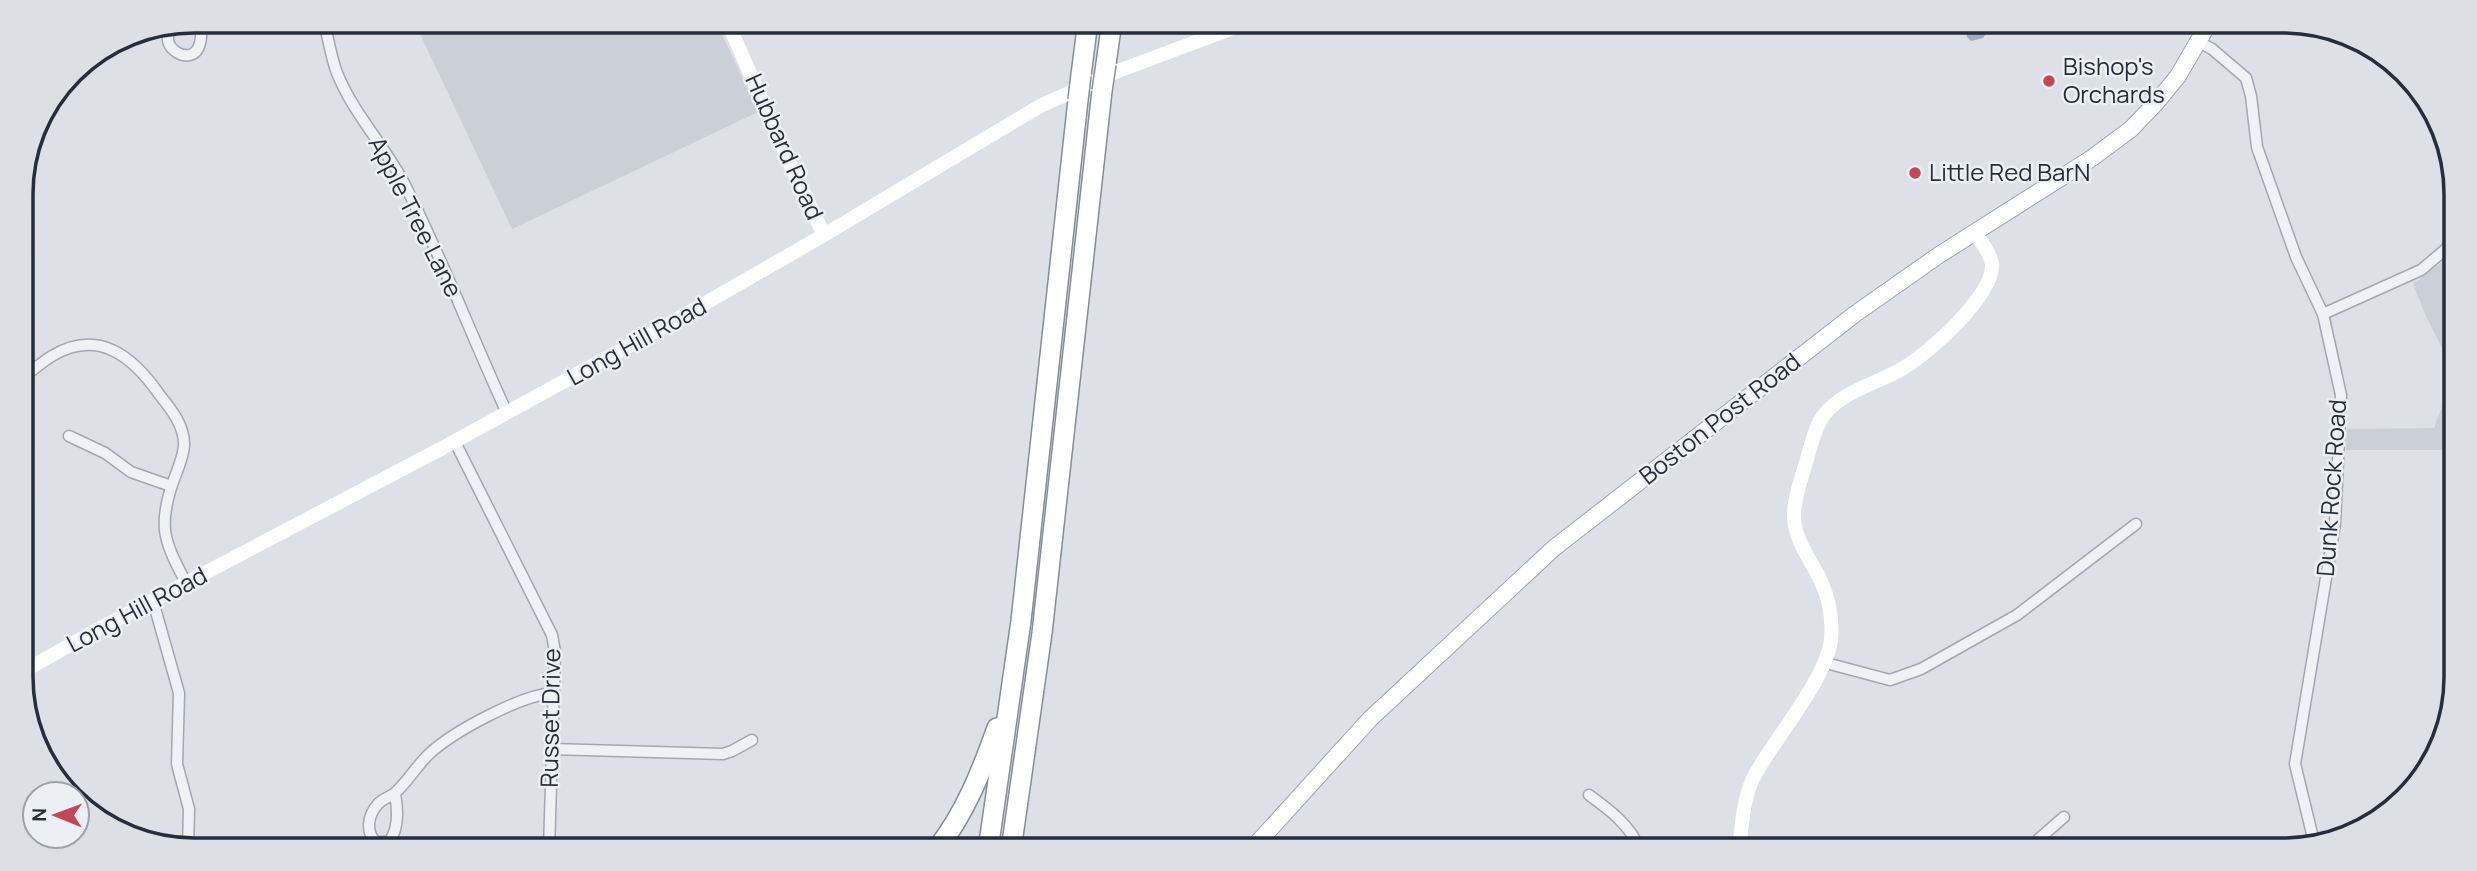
<svg xmlns="http://www.w3.org/2000/svg" width="2477" height="871" viewBox="0 0 2477 871" font-family="Manrope,sans-serif">
	<style>
		.built { fill: #cbcfd7 }
		.water { fill: #99adc4 }
		.lines { fill: none; stroke-linecap: round; stroke-linejoin: round }
		.street-casing { stroke: #a3a7af; stroke-width: 13 }
		.primary-casing { stroke: #9da4b0; stroke-width: 18 }
		.highway-casing { stroke: #858d9b; stroke-width: 22 }
		.street { stroke: #eff1f4; stroke-width: 10 }
		.secondary { stroke: #fff; stroke-width: 14 }
		.primary { stroke: #fff; stroke-width: 16 }
		.highway { stroke: #fff; stroke-width: 19 }
		.highway-bridge-casing { stroke: #858d9b; stroke-width: 22; stroke-linecap: butt }
		.highway-bridge { stroke: #fff; stroke-width: 19 }
		.poi-dot { fill: #c54757; stroke: #eceff4; stroke-width: 2.5 }
		.labels { text-anchor: middle; stroke-width: 5; stroke-linejoin: round; paint-order: stroke }
		.poi-label { font-size: 24px; fill: #272e3b; stroke: #eceff4; text-anchor: start }
		.street-label { font-size: 24px; fill: #272e3b; stroke: #eceff4 }
		.rim { fill: none; stroke: #272e3b; stroke-width: 3.5 }
	</style>
	<rect width="100%" height="100%" fill="#dde0e6"/>
	<g class="built">
		<polygon points="414,21 716,21 758,112 512,229"/>
		<polygon points="2453,254 2452,368 2425,314 2413,284"/>
		<polygon points="2451,392 2451,450 2346,450 2347,429 2434,428 2445,398"/>
	</g>
	<polygon class="water" points="1983,21 1987,24 1988,31 1983,38 1971,41 1967,37 1965,28 1972,22"/>
	<g class="lines">
		<g class="street-casing">
			<g id="street">
				<path d="M324,21C328,38 331,57 337,73C353,113 384,145 404,183C442,258 472,337 507,413"/>
				<path d="M178,24C148,41 193,73 200,43C202,37 201,28 201,21"/>
				<polyline points="2199,42 2212,49 2246,78 2251,96 2257,147 2296,257 2323,314 2341,395 2335,524 2295,764 2314,842"/>
				<polyline points="2323,314 2421,270 2453,243"/>
				<path d="M22,378C32,371 42,362 52,356C99,328 133,357 159,394C171,409 185,426 184,446C183,458 177,471 173,482C157,528 165,542 186,583"/>
				<polyline points="69,436 105,453 131,472 171,486"/>
				<polyline points="455,442 552,635 555,652 549,850"/>
				<polyline points="153,601 179,693 177,764 189,809 188,849"/>
				<polyline points="1826,663 1890,680 1921,669 2017,615 2136,524"/>
				<polyline points="551,749 723,754 732,751 752,740"/>
				<path d="M395,794C398,810 399,829 389,842H376C365,832 368,815 378,804C383,798 391,797 396,792C408,781 416,767 428,755C452,732 521,695 553,693"/>
				<path d="M1589,795C1610,810 1631,826 1640,850"/>
				<polyline points="2026,850 2064,817"/>
			</g>
		</g>
		<g class="primary-casing">
			<polyline id="primary" points="1251,850 1370,719 1554,548 1855,314 1939,255 2092,158 2131,129 2156,103 2178,76 2210,21"/>
		</g>
		<g class="highway-casing">
			<g id="highway">
				<polyline points="1106,64 1112,21"/>
				<polyline points="1081,75 1088,21"/>
				<path d="M936,850C965,814 982,770 997,728"/>
				<polyline points="988,850 1021,621 1078,100"/>
				<polyline points="1011,850 1042,633 1102,91"/>
			</g>
		</g>
		<use href="#street" class="street"/>
		<g class="secondary">
			<polyline points="727,21 790,164 824,235"/>
			<polyline points="24,671 93,632 448,445 676,320 824,235 1040,106 1118,71 1252,21"/>
			<path d="M1739,850C1742,825 1743,795 1756,773C1776,737 1826,679 1831,640C1833,618 1829,598 1820,579C1810,559 1794,539 1794,516C1794,496 1802,478 1807,459C1811,446 1815,426 1824,415C1843,390 1880,383 1905,367C1930,352 1994,295 1992,264C1990,252 1982,242 1974,233"/>
		</g>
		<use href="#primary" class="primary"/>
		<use href="#highway" class="highway"/>
		<g class="highway-bridge-casing">
			<g id="highway-bridge">
				<polyline points="1102,91 1106,64"/>
				<polyline points="1078,100 1081,75"/>
			</g>
		</g>
		<use href="#highway-bridge" class="highway-bridge"/>
	</g>
	<g class="poi-dot">
		<circle cx="2049" cy="81" r="7"/>
		<circle cx="1915" cy="173" r="7"/>
	</g>
	<g class="labels">
		<g class="poi-label">
			<text x="2063" y="75">Bishop's<tspan x="2063" dy="28">Orchards</tspan></text>
			<text x="1929" y="181">Little Red BarN</text>
		</g>
		<g class="street-label">
			<text transform="translate(784 147) rotate(66)" y="8">Hubbard Road</text>
			<text transform="translate(415 217) rotate(63)" y="8">Apple Tree Lane</text>
			<text transform="translate(637 342) rotate(-29)" y="8">Long Hill Road</text>
			<text transform="translate(1720 419) rotate(-38)" y="8">Boston Post Road</text>
			<text transform="translate(2332 488) rotate(-86)" y="8">Dunk Rock Road</text>
			<text transform="translate(137 610) rotate(-28)" y="8">Long Hill Road</text>
			<text transform="translate(551 718) rotate(-89)" y="8">Russet Drive</text>
		</g>
	</g>
	<path d="M0 0H2477V871H0ZM194 33H2283A161 161 0 0 1 2444 194V677A161 161 0 0 1 2283 838H194A161 161 0 0 1 33 677V194A161 161 0 0 1 194 33Z" fill="#dce0e5" fill-rule="evenodd"/>
	<path class="rim" d="M194 33H2283A161 161 0 0 1 2444 194V677A161 161 0 0 1 2283 838H194A161 161 0 0 1 33 677V194A161 161 0 0 1 194 33Z"/>
	<g transform="translate(56 815) rotate(271)"><circle r="33" fill="#eceff4" stroke="#9da2aa" stroke-width="2"/>
	<path d="M0-5L12 26L0 18L-12 26Z" fill="#c54757"/>
	<text y="-10" font-size="19" font-weight="bold" text-anchor="middle" fill="#272e3b">N</text>
	</g>
</svg>
